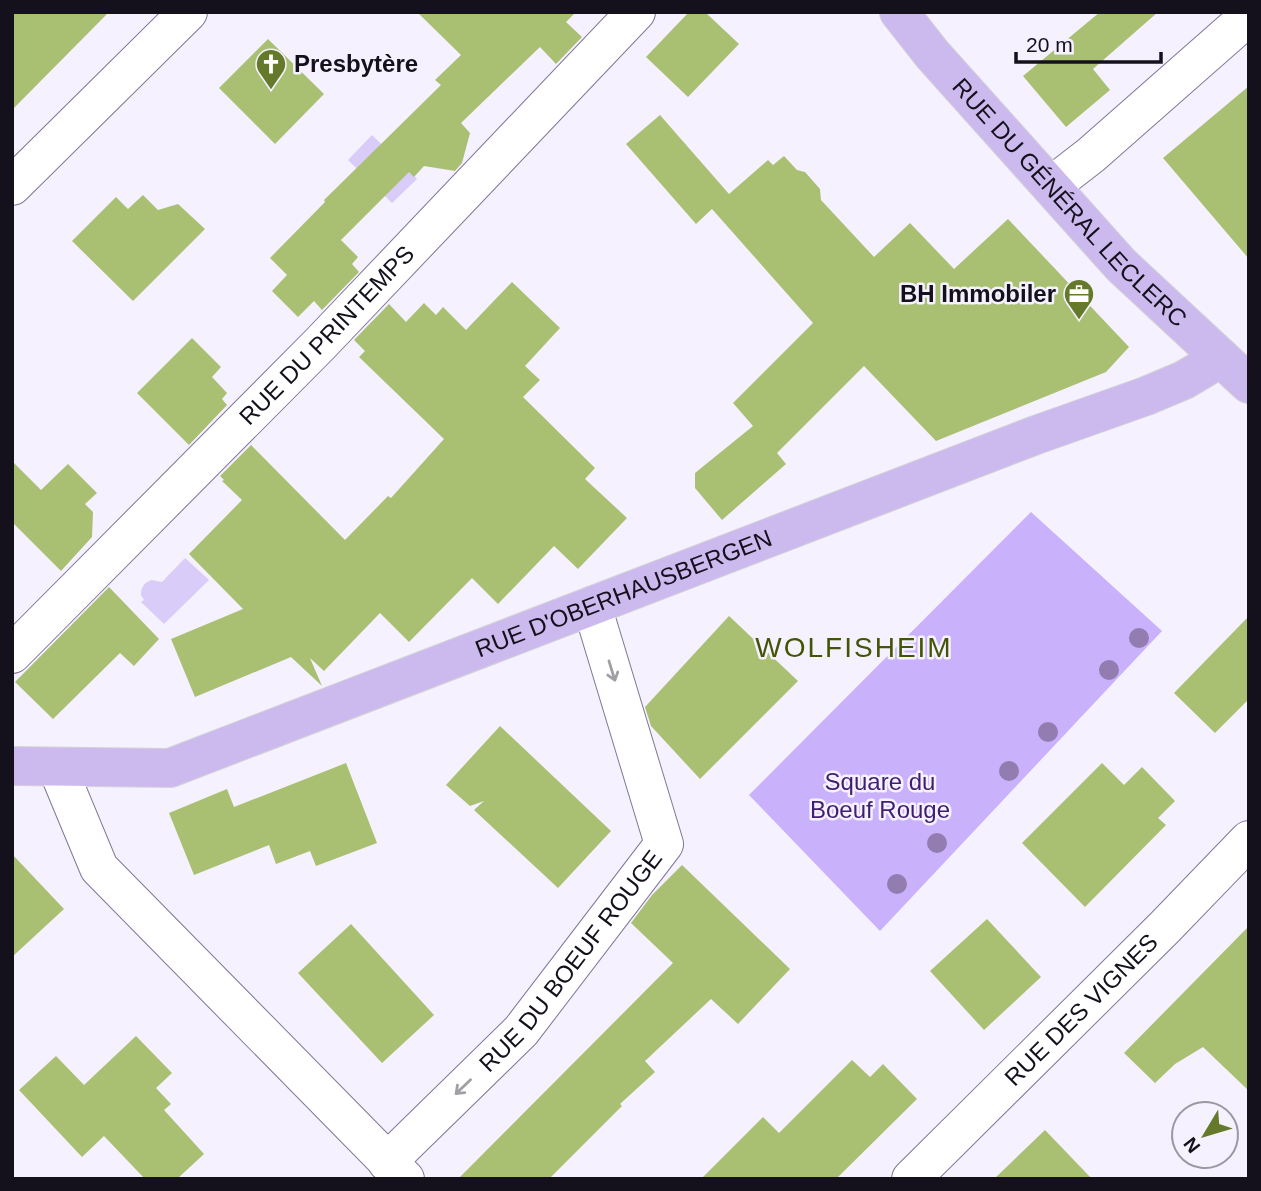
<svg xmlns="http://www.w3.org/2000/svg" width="1261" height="1191" viewBox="0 0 1261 1191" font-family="Arial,sans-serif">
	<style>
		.green { fill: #c9b2fb }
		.water { fill: #daccf9 }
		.building { fill: #a9c073 }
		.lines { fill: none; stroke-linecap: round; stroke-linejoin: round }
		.minor-casing { stroke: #807796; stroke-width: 40 }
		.major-casing { stroke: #d5d4d6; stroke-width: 40 }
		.minor { stroke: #fff; stroke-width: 38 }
		.major { stroke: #ccbaef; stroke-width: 38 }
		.tree { fill: #927cb0 }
		.oneway { stroke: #a19fa4 }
		.labels { text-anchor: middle; stroke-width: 5; stroke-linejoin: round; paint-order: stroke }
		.poi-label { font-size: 24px; font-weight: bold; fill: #14101c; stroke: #f5f1ff; text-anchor: start }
		.street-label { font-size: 24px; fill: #14101c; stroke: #f5f1ff }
		.park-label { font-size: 24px; fill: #411d70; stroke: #f5f1ff }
		.quarter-label { font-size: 28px; letter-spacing: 2px; fill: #435504; stroke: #f5f1ff }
	</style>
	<rect width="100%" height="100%" fill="#f5f1ff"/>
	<polygon class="green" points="1031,512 1162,631 880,931 749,795"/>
	<g class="water">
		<polygon points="372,135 417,179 392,203 348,160"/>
		<path d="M185,558L209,580L164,624L141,602L144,600L141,595C141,587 144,583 151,580L162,582Z"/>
	</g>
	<g class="building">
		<polygon points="12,12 109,12 12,110"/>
		<polygon points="417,12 576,12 566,22 582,37 556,64 540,47 461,123 470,133 462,163 455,171 424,166 414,177 409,172 341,240 358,257 352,264 359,272 322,310 314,301 298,317 272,291 287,275 270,258 325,202 324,200 441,85 435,80 461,55"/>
		<polygon points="689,12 705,12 739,44 688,97 646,57"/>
		<polygon points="1100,12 1158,12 1093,69 1110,90 1066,127 1023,76"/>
		<polygon points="268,39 324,94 275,144 219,88"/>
		<polygon points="1249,86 1249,259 1163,158"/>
		<polygon points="660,115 729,194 768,160 773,165 784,156 797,170 805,172 820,189 821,200 874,257 910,223 954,269 1008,219 1129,347 1106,372 936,441 864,366 777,453 786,464 722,520 695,488 695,473 753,426 733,403 813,323 712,209 696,224 626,144"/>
		<polygon points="143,195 158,210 178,204 205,229 133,301 72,241 116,197 128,209"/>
		<polygon points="512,282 560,328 525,366 540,380 523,397 595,468 585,479 627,518 578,569 554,546 498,604 472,578 409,642 380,613 324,671 310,658 322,686 291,657 195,697 171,639 243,609 189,554 242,500 222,481 224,480 220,476 251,445 345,540 388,496 391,498 444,439 359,357 365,351 354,340 389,304 406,322 424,303 436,315 443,307 466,330"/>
		<polygon points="192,338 221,367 212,377 227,393 222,399 227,405 189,445 137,393"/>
		<polygon points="12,461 41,490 68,464 97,493 85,504 93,512 92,537 61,571 12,522"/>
		<polygon points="109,587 159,639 134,666 120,653 53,719 15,682"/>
		<polygon points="729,616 798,681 700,779 651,726 645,707"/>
		<polygon points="1249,616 1249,699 1215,733 1174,693"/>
		<polygon points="500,726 611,831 558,888 474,810 484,801 470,806 446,785"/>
		<polygon points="346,763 377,843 316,866 310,851 276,864 269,845 194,875 169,813 227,789 234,807"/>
		<polygon points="1102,763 1124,785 1142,767 1175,801 1158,818 1166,825 1085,907 1022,843"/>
		<polygon points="12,854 64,909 12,957"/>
		<polygon points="682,865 790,969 738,1024 711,999 645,1061 655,1072 620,1104 622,1106 549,1179 458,1179 673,963 631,923 652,895"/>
		<polygon points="987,919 1041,977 984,1030 930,971"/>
		<polygon points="351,924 434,1015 382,1063 298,973"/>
		<polygon points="1249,926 1249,1091 1203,1047 1175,1064 1155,1083 1124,1053"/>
		<polygon points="136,1036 172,1073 156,1088 171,1104 164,1110 204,1154 177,1179 145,1179 104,1136 82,1157 19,1090 56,1056 84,1085"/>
		<polygon points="852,1060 870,1077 883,1064 917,1099 836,1179 701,1179 763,1117 779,1133"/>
		<polygon points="1045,1130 1092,1179 994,1179"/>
	</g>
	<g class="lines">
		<g class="minor-casing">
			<g id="minor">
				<polyline points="12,186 188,12"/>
				<polyline points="1051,186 1091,155 1249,16"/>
				<path id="s1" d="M12,654L320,344L636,12"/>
				<polyline points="57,767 99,868 405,1179"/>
				<path id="s2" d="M387,1162L521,1031L664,844L592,606"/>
				<path id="s3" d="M911,1179L1165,927L1249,840"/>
			</g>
		</g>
		<g class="major-casing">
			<g id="major">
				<path id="s4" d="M899,12L932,54L1121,265L1249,384"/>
				<path id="s5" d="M12,766L170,768L1036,435L1146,396L1184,380L1221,358"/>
			</g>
		</g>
		<use href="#minor" class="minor"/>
		<use href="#major" class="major"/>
	</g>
	<g class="tree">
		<circle cx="1139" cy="638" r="10"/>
		<circle cx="1109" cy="670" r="10"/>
		<circle cx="1048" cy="732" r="10"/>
		<circle cx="1009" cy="771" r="10"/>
		<circle cx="937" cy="843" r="10"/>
		<circle cx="897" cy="884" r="10"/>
	</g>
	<defs><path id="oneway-shaft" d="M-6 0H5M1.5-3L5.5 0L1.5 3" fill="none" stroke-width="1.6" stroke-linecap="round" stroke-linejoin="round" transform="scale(1.75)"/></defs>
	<g class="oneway">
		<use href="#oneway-shaft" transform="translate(612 671) rotate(73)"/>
		<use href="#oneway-shaft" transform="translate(463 1087) rotate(136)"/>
	</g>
	<defs>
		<g id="church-pin" transform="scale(1.575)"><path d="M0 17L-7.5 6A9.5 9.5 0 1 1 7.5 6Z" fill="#64792a" stroke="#f5f1ff"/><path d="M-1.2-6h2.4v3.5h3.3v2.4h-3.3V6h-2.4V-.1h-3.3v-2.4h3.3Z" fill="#fff"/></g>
		<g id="office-pin" transform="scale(1.575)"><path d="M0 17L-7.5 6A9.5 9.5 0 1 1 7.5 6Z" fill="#64792a" stroke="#f5f1ff"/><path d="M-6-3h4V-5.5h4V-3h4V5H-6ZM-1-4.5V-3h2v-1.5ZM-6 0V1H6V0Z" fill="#fff"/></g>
	</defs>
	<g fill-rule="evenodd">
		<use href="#church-pin" x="271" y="64"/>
		<use href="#office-pin" x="1079" y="294"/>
	</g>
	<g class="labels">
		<g class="poi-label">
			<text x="294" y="72">Presbytère</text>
			<text x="1056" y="302" text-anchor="end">BH Immobiler</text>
		</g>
		<g class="street-label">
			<text dy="8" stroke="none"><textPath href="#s4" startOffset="256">RUE DU GÉNÉRAL LECLERC</textPath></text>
			<text dy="8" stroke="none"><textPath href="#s1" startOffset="448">RUE DU PRINTEMPS</textPath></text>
			<text dy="8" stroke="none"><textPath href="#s5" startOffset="644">RUE D'OBERHAUSBERGEN</textPath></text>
			<text dy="8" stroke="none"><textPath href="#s2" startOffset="273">RUE DU BOEUF ROUGE</textPath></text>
			<text dy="8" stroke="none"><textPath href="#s3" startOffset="240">RUE DES VIGNES</textPath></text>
		</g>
		<g class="park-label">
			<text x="880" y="790">Square du<tspan x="880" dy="28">Boeuf Rouge</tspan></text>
		</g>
		<g class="quarter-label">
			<text x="854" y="657">WOLFISHEIM</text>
		</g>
	</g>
	<rect width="1261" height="1191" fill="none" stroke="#14101c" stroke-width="28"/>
	<g transform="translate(1205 1135) rotate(232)"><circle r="33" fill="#f5f1ff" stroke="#9b97a4" stroke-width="2"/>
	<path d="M0-5L12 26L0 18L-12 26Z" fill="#64792a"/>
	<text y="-10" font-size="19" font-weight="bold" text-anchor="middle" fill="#14101c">N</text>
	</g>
	<path d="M1016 52v10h145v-10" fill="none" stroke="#14101c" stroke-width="3.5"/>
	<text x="1026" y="52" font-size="21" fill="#14101c" stroke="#f5f1ff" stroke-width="5" paint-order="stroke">20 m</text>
</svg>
